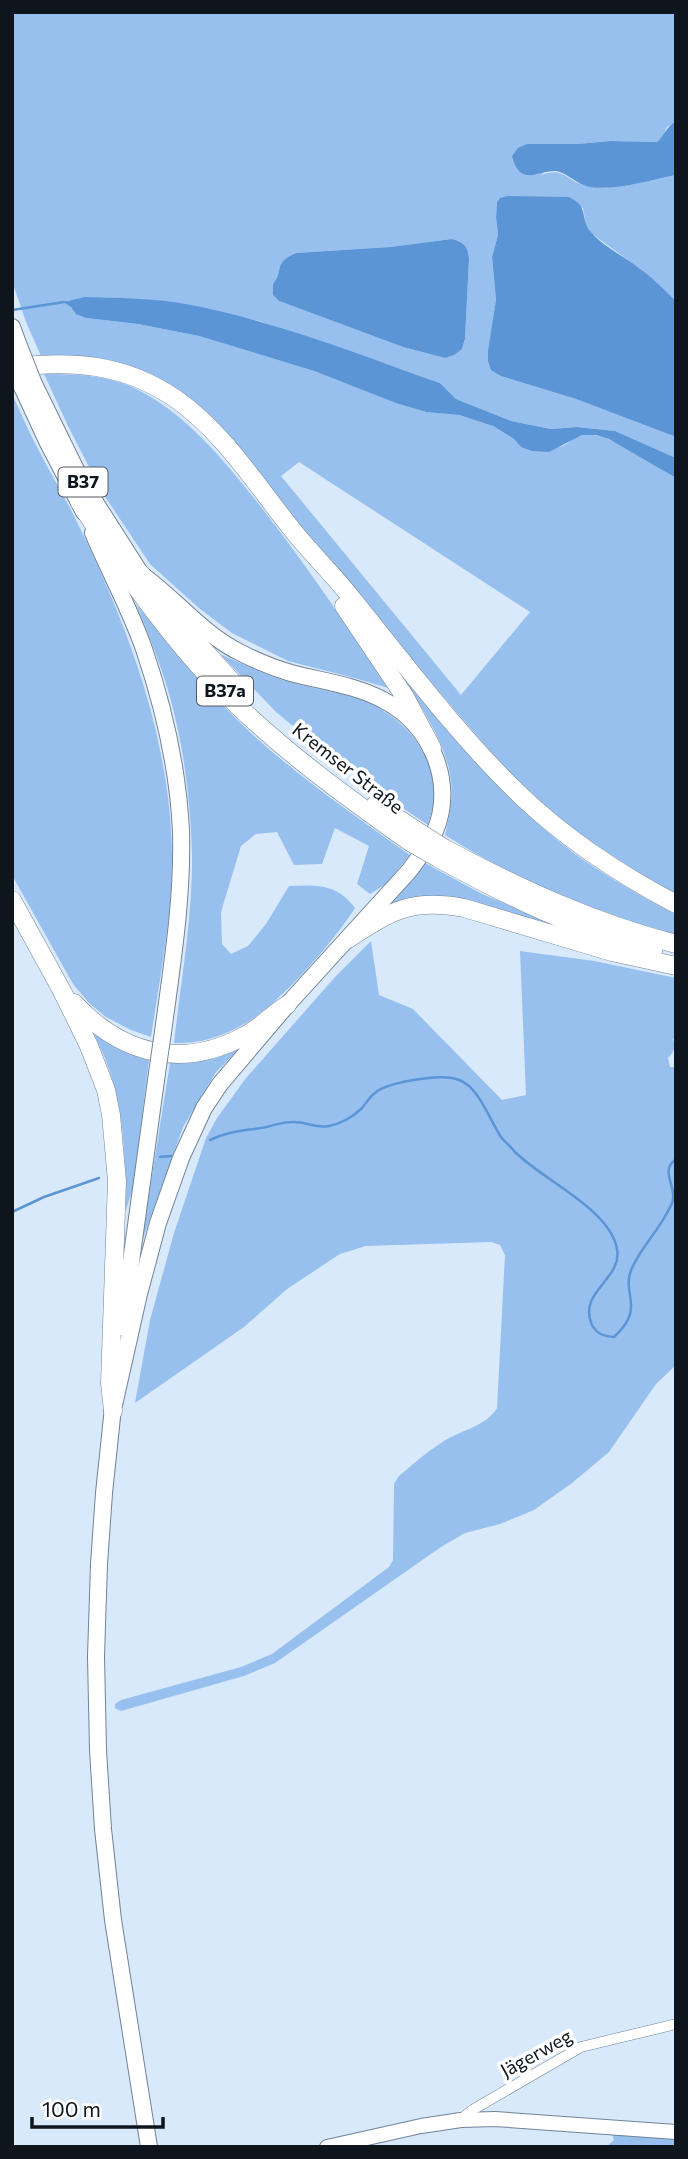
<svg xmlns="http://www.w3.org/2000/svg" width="688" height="2159" viewBox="0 0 688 2159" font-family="Commissioner,sans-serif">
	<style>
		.green { fill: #98c0ee; fill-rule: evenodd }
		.water { fill: #5b95d6 }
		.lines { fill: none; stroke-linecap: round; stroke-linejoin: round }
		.stream { stroke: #5b95d6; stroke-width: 2.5 }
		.street-casing { stroke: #708398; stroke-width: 11 }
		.secondary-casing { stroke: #708398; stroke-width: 16 }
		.primary-casing { stroke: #708398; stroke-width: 18 }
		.highway-casing { stroke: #708398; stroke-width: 19 }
		.street { stroke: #fff; stroke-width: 10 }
		.secondary { stroke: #fff; stroke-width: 14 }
		.primary { stroke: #fff; stroke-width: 16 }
		.highway { stroke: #fff; stroke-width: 18 }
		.primary-bridge-casing { stroke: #708398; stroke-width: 18; stroke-linecap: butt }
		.highway-bridge-casing { stroke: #708398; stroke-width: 19; stroke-linecap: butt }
		.primary-bridge { stroke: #fff; stroke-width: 16 }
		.highway-bridge { stroke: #fff; stroke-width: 18 }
		.labels { text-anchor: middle; stroke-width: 7; stroke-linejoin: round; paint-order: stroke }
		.shield { fill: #fff; stroke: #565b61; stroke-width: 2 }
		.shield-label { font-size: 18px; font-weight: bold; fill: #0e151d }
		.street-label { font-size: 19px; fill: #0e151d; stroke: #fff }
	</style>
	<rect width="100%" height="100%" fill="#d9e9fc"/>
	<g class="green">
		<path d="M12,12H676V121L667,127L663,137L657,142L610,141L578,144L541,175C564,166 567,182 587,186C612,192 651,180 676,175V301L642,270L592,234L586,225L583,208L500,198L497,202L496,217L498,235L492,257L496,300L488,361L501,376L576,399L676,437V458L615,431L577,427L551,429L511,421L456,399L440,383L259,321L185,304L134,299L85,297L76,301L68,300L71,307L86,318L138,324L199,336L314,371L397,403L426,412L459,415L493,426L514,439L521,447C533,447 548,449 559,447C568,446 573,436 583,435C611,431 652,464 676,478V894L650,880L584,837L552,812L505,768L378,621L234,445L106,361L64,355L41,356L26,322L12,281ZM452,239L459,241L469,259L465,339L462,349L445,358L403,347L279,301L273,295V284C284,270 274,263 296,253L390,247ZM299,462L530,612L461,695L281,476Z"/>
		<path d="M44,374C77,374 112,375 142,392C188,417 221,457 253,497C302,558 345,623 388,688L358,679L288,661L232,633L200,609L150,564L102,492L69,428Z"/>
		<path d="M12,394C20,411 28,430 37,447C47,467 59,487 70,508C124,616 169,729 172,852C173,914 160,976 151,1037L131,1030L106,1017L90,1004L73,984L12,875Z"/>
		<path d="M136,604C173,649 210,695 253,735C302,779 356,817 410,855L386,884L370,894L357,884L369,846L335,828L322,864L294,865L277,832L256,834L241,846L221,912L222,944L231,954L248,946L266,924L289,886C318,885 337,884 355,908C332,944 275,1010 237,1028C217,1038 197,1044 174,1043C181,980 193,915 192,852C190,789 181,723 159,663C152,643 144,623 136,604Z"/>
		<path d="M220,654C243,664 265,675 290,682C310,688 332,691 353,697C397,710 436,749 434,798C434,807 430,816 428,825L349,772L276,712Z"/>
		<path d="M400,673C454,738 507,803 575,854C607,877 641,896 676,915V935C626,920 577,904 529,882C500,868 472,852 445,835C447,825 450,814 451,803C457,756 423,711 400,673Z"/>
		<path d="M425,863L482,894L596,941L447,897C425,895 405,898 385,907Z"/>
		<path d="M371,941L379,995L413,1009L502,1100L526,1095L520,951L594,961L676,978V1036L673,1039C676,1047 674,1052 668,1058L670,1067H676V1365L656,1384L609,1452L572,1483L534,1510L500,1524L465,1533L441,1547L275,1663L244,1676L121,1711L115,1708V1704L121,1700L241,1667L272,1654L389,1567L393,1560L394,1484L399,1476C413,1464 428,1451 444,1441C461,1430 485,1427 497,1408L505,1255L500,1245L491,1242L366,1246L340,1254L287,1289L244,1327L135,1403L150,1320L174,1233L206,1138L217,1118L246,1078L336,976Z"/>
		<path d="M94,1034L126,1052L149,1060L133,1188L126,1210C125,1161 125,1109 107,1064C104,1054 98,1044 94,1034Z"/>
		<polygon points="239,1049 216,1072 183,1127 141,1244 170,1063 213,1059"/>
		<polygon points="612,2134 676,2138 676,2147 606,2147 614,2140"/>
	</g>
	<g class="water">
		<path d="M676,121V175C651,180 615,191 590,187C577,185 568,173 556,171C538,170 520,188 512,156L518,148L527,144H578L610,141L657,142C665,135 666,127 676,121Z"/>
		<path d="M507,196L569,197C590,207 579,218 591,232C601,245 625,257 639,268C652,277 664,290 676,301V437L576,399L501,376L491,370L488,361V351L496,300L492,257L498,235L496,217L497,202L500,198Z"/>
		<path d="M452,239C464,242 468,247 469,259L465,339L462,349L454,355L445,358L403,347L279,301L273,295V284C284,270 273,263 296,253L390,247Z"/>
		<path d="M85,297C118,298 153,298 186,304C273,320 357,354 440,383L456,399L511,421L551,429L577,427L615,431L676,458V478L609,439L596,435H582L549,452L532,451L521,447L514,439L493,426L459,415L426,412L396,403L314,371L199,336L138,324L86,318L76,314L71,307L63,302Z"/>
	</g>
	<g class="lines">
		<g class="stream">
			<polyline points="12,310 64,302"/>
			<path d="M210,1140C229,1131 241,1131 261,1128C272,1126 282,1122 292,1122C305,1121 316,1129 329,1126C340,1124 353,1117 361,1109C366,1104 369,1097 375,1093C387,1082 436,1075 452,1078C478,1081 488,1118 501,1137C505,1142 511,1147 515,1152C544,1181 610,1209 617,1249C623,1279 577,1292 592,1325C597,1334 603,1336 614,1337C647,1307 620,1294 632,1268C641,1248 657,1232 667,1213C669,1209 673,1203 673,1199C675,1183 660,1171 676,1159"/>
			<polyline points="160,1157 171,1156"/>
			<polyline points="12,1212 44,1197 99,1178"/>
		</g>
		<g class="street-casing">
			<polyline id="street" points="461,2119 474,2109 581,2047 676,2024"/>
		</g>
		<g class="secondary-casing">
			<polyline id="secondary" points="327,2147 421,2126 461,2120 495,2119 676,2132"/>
		</g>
		<g class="primary-casing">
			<g id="primary">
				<polyline points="12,327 19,346"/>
				<path d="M34,384L81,480L141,574C176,599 202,634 241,653C257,661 274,668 291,673C321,681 355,685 383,700C430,723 456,782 435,831C428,846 418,859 409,871L287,1005L220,1084L204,1108L181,1158L158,1223L139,1294L114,1405"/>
				<polyline points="22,387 47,441 84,512"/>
				<path d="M93,533C109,571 130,609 144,649C164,708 178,769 181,831C183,898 172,965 163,1032"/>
				<polyline points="122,1327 157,1073"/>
				<polyline points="114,1398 104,1493 99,1564 96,1656 98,1750 103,1829 113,1920 149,2147"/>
			</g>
		</g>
		<g class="highway-casing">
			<g id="highway">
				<path d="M14,367C73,360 125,364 176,399C226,434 260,491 299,538C317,559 337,579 354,601C407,667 459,736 520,795C566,839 619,874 676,904"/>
				<path d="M79,501C115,559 153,614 198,665C260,734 335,789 410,842"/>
				<polyline points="141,574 183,627 237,687"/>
				<polyline points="344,606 405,697 432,748"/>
				<polyline points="376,804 417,831"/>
				<path d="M444,848C518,888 594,923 676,944"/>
				<path d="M438,858C507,896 577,930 653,951"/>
				<polyline points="12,900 62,991 89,1046 106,1090 111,1115 117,1181 110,1383 113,1411"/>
				<path d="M348,939C391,911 411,898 464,908L612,952L676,966"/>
				<path d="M74,1003C121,1054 181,1070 244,1036C260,1028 272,1014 287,1005"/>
			</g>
		</g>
		<use href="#street" class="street"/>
		<use href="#secondary" class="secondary"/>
		<use href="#primary" class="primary"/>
		<use href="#highway" class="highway"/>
		<g class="primary-bridge-casing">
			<g id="primary-bridge">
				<polyline points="19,346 34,384"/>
				<polyline points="12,362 22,387"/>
				<polyline points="157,1073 163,1032"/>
			</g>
		</g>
		<g class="highway-bridge-casing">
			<g id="highway-bridge">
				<polyline points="417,831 444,848"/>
				<polyline points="410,842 438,858"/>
			</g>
		</g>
		<use href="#primary-bridge" class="primary-bridge"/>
		<use href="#highway-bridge" class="highway-bridge"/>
	</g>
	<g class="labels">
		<g class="shield">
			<rect x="58.5" y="467.5" width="49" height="29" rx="5"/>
			<rect x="197" y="676.5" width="56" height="29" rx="5"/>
		</g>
		<g class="shield-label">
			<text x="83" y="488">B37</text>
			<text x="225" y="697">B37a</text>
		</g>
		<g class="street-label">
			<text transform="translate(348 768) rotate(38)" y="7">Kremser Straße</text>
			<text transform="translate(536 2053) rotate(-29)" y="7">Jägerweg</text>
		</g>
	</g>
	<rect width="688" height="2159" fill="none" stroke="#0e151d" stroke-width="28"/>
	<path d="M32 2117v10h131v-10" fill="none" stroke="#0e151d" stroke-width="3.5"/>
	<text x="42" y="2117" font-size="21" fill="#0e151d" stroke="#ffffff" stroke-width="5" paint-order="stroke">100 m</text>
</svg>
